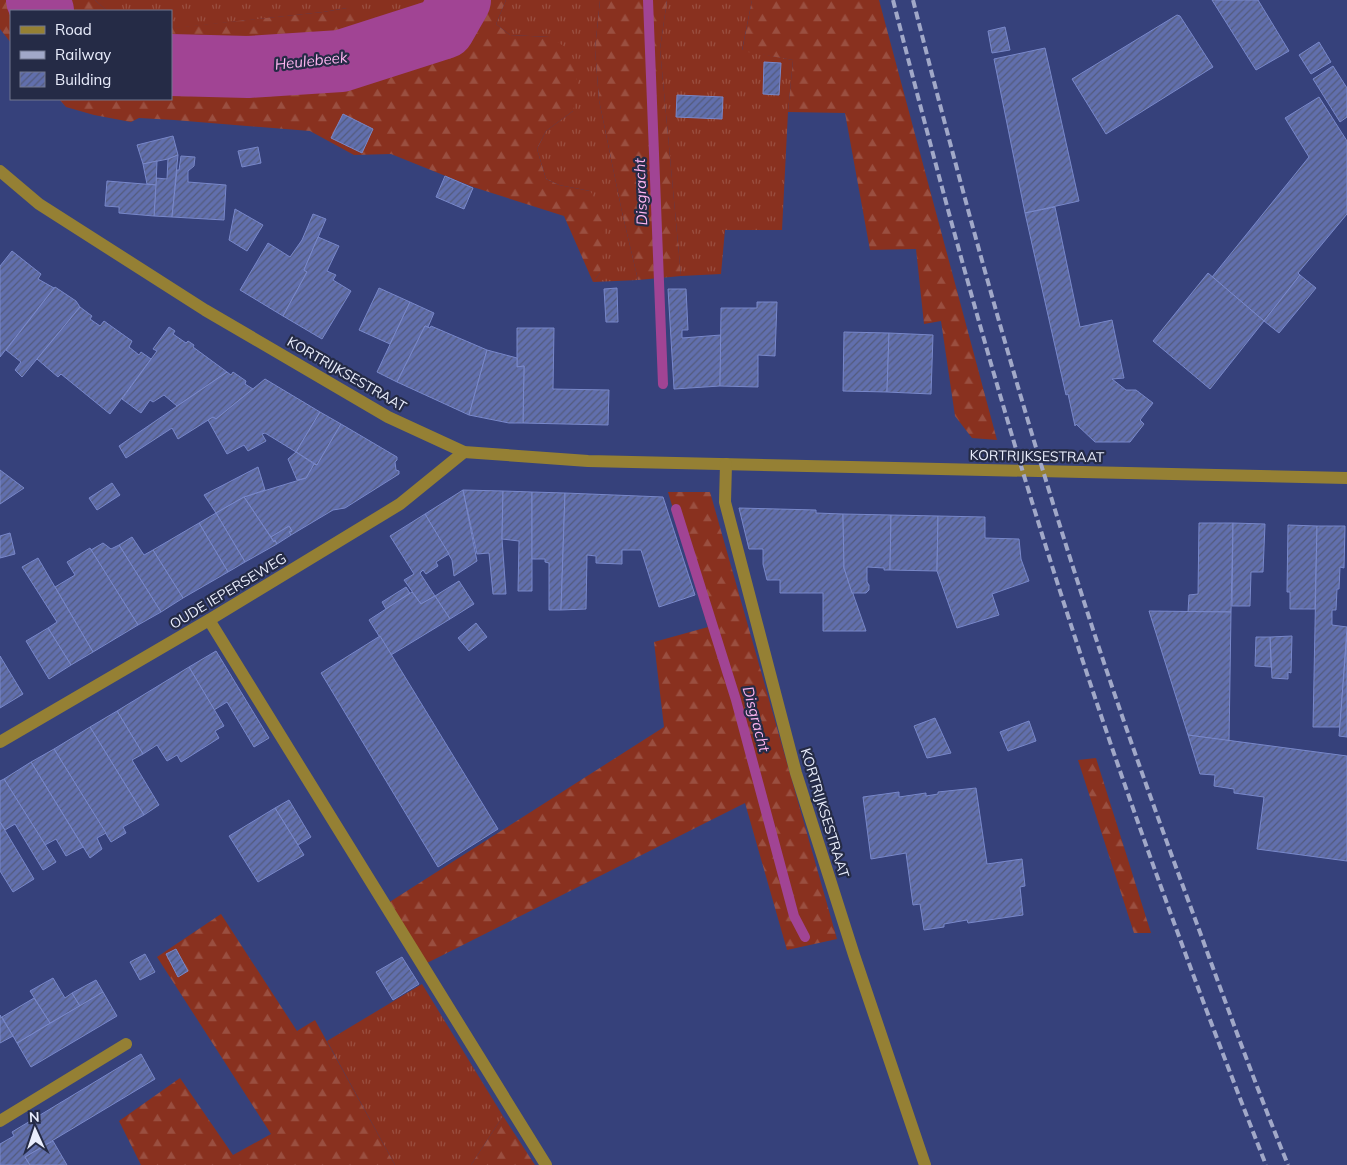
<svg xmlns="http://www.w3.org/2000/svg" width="1347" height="1165" viewBox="0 0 1347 1165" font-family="Mulish,sans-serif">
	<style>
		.grass { fill: url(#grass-tufts) }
		.forest { fill: url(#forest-firs) }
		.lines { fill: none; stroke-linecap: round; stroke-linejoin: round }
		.stream { stroke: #a14494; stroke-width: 10 }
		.river { stroke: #a14494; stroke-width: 62 }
		.building { fill: url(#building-hatch); stroke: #7988c9 }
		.minor { stroke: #958034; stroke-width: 12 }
		.rail { stroke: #a1a8c8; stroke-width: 4; stroke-dasharray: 8 4; stroke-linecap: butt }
		.labels { text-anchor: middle; stroke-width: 4.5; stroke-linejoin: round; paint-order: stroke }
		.street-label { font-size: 14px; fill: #e9edfc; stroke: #252b46 }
		.water-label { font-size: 15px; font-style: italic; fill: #feb5f0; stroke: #252b46 }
	</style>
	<defs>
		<pattern id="grass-tufts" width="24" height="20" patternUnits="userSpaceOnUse" patternTransform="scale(1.25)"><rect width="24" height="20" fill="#89311f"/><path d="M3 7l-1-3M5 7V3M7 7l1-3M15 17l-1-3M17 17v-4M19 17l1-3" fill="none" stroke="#9a4f40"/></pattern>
		<pattern id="forest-firs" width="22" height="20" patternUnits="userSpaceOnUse" patternTransform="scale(1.25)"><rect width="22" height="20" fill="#89311f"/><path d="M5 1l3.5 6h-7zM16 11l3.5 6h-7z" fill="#9a4f40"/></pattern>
		<pattern id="building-hatch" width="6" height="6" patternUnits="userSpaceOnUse" patternTransform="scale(1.25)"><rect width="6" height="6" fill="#616fad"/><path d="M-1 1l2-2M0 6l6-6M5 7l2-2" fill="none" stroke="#545b7c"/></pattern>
	</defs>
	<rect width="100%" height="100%" fill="#36417b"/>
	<g class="grass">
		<path d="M95,0H447C429,21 402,31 377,42L382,31L347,8L323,12L176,28H171V11H107Z"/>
		<polygon points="506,0 600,0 595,49 599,100 622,212 638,280 593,282 600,273 590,191 559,185 546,179 537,149 546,131 573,111 550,37 510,35 496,24"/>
		<polygon points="667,0 752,0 742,50 793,60 788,112 782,230 725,230 721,274 681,276 660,49"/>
		<polygon points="422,984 503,1116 471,1165 395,1165 327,1041"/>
	</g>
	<g class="forest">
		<polygon points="0,0 24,0 29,11 11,11 11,43 0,29"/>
		<polygon points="52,0 95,0 107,11 57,11"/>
		<polygon points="479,0 506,0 496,24 510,35 550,37 568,49 579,87 573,111 546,131 537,149 546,179 559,185 590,191 604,211 605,239 600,273 593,282 564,216 473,187 391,154 354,155 310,131 174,120 139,118 131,122 94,115 66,107 59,99 171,99 171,78 180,80 269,81 330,73 399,55 458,32 472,14"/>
		<polygon points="600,0 667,0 660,49 681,276 638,280 622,212 599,100 595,49"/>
		<polygon points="752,0 879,0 997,440 972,438 955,416 941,321 924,324 916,249 870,250 845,113 788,112 793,60 742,51"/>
		<path d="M347,8C367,10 375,10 382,31L377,42L300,58L171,59V28L323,12Z"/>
		<polygon points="668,492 710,492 837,939 787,950 745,803 425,964 388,903 664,727 654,642 708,627"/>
		<polygon points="1096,758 1151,933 1134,933 1078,760"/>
		<polygon points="221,914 297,1031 315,1020 395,1165 141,1165 119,1121 180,1078 233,1155 271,1134 157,957"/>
		<polygon points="503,1116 535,1165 471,1165"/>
	</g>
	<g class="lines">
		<g class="stream">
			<polyline points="648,0 663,384"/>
			<polyline points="676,509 736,700 794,916 805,937"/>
		</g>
		<g class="river">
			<polyline points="37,0 43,11"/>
			<polyline points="171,65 248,67 341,61 444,28 460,0"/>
		</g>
	</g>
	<g class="building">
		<polygon points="1212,0 1258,0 1289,51 1256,70"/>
		<polygon points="1177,15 1180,16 1213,67 1106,134 1072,79"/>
		<polygon points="1005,27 1010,50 992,53 988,31"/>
		<polygon points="1319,42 1331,62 1311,74 1299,55"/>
		<polygon points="1045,48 1079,201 1025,213 994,59"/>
		<polygon points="764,62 781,63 779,95 763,94"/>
		<polygon points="1333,66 1347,88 1347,117 1340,122 1313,79"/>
		<polygon points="677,95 723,97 722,119 676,117"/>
		<polygon points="1319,97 1347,141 1347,214 1298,273 1300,275 1264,321 1212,277 1309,157 1285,118"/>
		<polygon points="343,114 373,129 362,153 331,138"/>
		<polygon points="173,136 178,155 168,159 143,164 137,145"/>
		<polygon points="258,147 261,163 242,167 238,151"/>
		<polygon points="178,155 172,217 154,216 156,178 167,179 168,159"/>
		<polygon points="181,156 195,157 194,166 188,171 188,182 226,185 224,220 172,217 177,170 179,170"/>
		<polygon points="157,161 156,185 147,184 143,164"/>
		<polygon points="445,176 473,188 464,209 436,197"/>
		<polygon points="107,181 156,185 154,216 119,213 119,207 105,206"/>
		<polygon points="1055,207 1080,327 1112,320 1124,378 1112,379 1126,390 1136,390 1153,403 1140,420 1144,424 1130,442 1095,442 1076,424 1075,426 1068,394 1066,395 1025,213"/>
		<polygon points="235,209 263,225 247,251 229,240"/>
		<polygon points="313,214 326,219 304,270 307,272 283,316 240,290 268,243 290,257 302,240"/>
		<polygon points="318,237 339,246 327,271 336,275 333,280 351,291 322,339 283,316 307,272 304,270"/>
		<polygon points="12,251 41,274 38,279 54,288 0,357 0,266"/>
		<polygon points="1208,273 1264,321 1210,389 1153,341"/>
		<polygon points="1300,275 1316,288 1279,333 1264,321"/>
		<polygon points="55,287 76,301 80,307 22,377 15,370 21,362 6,350"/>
		<polygon points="379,288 410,302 390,344 359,330"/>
		<polygon points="617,288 618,322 606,322 604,289"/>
		<polygon points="668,289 686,289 688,330 682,330 682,338 721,335 720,386 674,389"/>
		<polygon points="410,302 434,313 428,327 425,326 397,382 377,372"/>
		<polygon points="757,302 777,302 775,356 758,355 758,387 720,386 721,308 757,308"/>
		<polygon points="80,307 92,316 90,319 100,326 104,321 132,341 129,347 139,355 141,352 151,359 110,414 61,374 58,377 37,359"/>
		<polygon points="425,326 430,328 431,326 487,350 469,415 397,382"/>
		<polygon points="169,327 175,331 173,334 186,343 188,341 194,345 193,347 227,372 177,406 164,395 153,402 150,400 141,413 122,399 157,351 153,349"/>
		<polygon points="517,328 554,328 553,389 609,390 608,425 523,423 524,366 517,367"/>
		<polygon points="844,332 889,333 887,392 843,391"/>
		<polygon points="889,333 933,335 931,394 887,392"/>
		<polygon points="487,350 517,358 517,367 524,366 523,423 509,423 469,415"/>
		<polygon points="227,372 231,375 233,372 246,381 245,384 253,389 216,419 213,417 178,439 172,428 126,458 119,446"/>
		<polygon points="265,379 320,412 296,452 265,433 262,434 266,441 248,451 244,445 227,454 208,420 213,417 216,419"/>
		<polygon points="320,412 341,424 317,465 296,452"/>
		<polygon points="341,424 397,457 397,460 395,462 396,470 399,471 399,474 345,508 333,510 291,535 289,532 292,531 289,526 271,537 244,497 306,478 314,464 317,465"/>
		<polygon points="296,452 314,464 306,478 297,480 288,459"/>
		<polygon points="258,467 265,490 244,497 216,513 204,495"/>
		<polygon points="0,470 24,488 0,504"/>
		<polygon points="112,483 120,495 97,510 89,498"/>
		<polygon points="463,490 477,561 454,576 452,560 425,514"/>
		<polygon points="463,490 503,491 502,539 506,594 493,594 489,553 477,554"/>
		<polygon points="503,491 532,492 532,591 518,591 519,541 502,539"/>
		<polygon points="532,492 565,493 561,610 549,610 549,563 545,562 545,559 532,559"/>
		<polygon points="565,493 663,497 695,595 659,607 641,550 622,550 622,564 596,563 596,556 587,555 586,609 561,610"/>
		<polygon points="244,497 274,542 275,540 277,544 245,562 216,513"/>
		<polygon points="739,508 816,510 816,513 843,514 844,568 866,631 823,631 823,593 780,593 780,580 767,580 763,564 763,549 749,549"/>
		<polygon points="216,513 245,562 228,572 199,523"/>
		<polygon points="425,514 449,554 436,562 438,566 426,574 423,570 420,573 435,596 421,604 404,580 414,574 390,536"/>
		<polygon points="843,514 891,515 890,570 884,570 884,568 867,567 867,582 869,585 869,590 866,593 852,593 844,568"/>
		<polygon points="891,515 938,516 937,571 890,570"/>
		<polygon points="938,516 985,517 985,538 1019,539 1021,559 1029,581 992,594 999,615 957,628 937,571"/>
		<polygon points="199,523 228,572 183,598 153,550"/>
		<polygon points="1199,523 1233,523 1231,612 1188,612 1189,595 1198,594"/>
		<polygon points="1233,523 1265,524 1263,572 1251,572 1250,606 1232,606"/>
		<polygon points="1288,525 1317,526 1315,609 1290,609 1290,592 1287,592"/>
		<polygon points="289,526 292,531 289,532 291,535 277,544 275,540 274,542 271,537"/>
		<polygon points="1317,526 1345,526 1344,568 1340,567 1339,589 1337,589 1336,610 1332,610 1332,625 1347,627 1340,727 1313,727"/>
		<polygon points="10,533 15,554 0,558 0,536"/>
		<polygon points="132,537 144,555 153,550 183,598 161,612 119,545"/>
		<polygon points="103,543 111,549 119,545 161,612 138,625 91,550"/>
		<polygon points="90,548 138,625 93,652 55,587 75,575 67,562"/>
		<polygon points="38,558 93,652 71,665 48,628 57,622 22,567"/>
		<polygon points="459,581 474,604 450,619 435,596"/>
		<polygon points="406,587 410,593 386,609 382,602"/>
		<polygon points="412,592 421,604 435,596 450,619 391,655 369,620"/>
		<polygon points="1149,611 1231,612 1229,741 1188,735"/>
		<polygon points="476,623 487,637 469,651 458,638"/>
		<polygon points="48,628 71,665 49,679 26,641"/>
		<polygon points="1347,634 1347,737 1339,736"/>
		<polygon points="380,636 498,829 438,867 321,673"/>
		<polygon points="1292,636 1291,673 1288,672 1288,679 1272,678 1270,637"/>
		<polygon points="1256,637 1270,637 1271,667 1255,666"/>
		<polygon points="216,651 269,738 254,747 227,702 214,710 189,667"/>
		<polygon points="0,656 23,694 0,708"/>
		<polygon points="189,667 224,726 215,731 219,738 181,762 177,755 167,761 157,745 143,754 117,711"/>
		<polygon points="117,711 143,754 132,760 159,805 144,815 90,727"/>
		<polygon points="935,718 951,753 927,758 914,726"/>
		<polygon points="1029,721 1036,741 1008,751 1000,732"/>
		<polygon points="90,727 144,815 123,827 126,833 111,842 54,749"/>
		<polygon points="1188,735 1347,756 1347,861 1257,849 1264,797 1234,793 1234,789 1214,786 1215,775 1200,774"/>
		<polygon points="54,749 106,833 97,838 102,849 90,858 31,762"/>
		<polygon points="31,762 83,847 66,856 56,839 45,845 4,779"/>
		<polygon points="4,779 56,862 43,870 15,824 5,830 0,822 0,781"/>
		<polygon points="976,788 987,864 1022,859 1025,886 1020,887 1023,915 968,923 967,920 944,924 944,927 924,930 920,904 913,905 906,853 871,859 863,797 899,792 899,797 926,793 926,796 938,794 938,792"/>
		<polygon points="289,800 311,837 298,845 275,808"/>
		<polygon points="275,808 304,855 258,882 229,836"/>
		<polygon points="0,822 34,879 13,892 0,871"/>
		<polygon points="176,949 188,971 178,977 166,954"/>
		<polygon points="145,954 155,972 140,980 130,962"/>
		<polygon points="402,957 419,984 393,1000 376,972"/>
		<polygon points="53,978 65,998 72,993 80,1006 50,1023 30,991"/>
		<polygon points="96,980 103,992 80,1006 72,993"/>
		<polygon points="103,992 117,1016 31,1067 17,1043"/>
		<polygon points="34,998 50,1023 17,1043 2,1017"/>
		<polygon points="0,1015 13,1036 0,1043"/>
		<polygon points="141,1054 155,1079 25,1157 30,1165 0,1165 0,1144 14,1136 12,1132"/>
		<polygon points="53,1141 67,1165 30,1165 25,1157"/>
	</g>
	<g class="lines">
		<g class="minor">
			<polyline points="0,171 39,204 205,310 388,417 464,452 588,461 1347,478"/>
			<polyline points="726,464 725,502 796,773 854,955 925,1165"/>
			<polyline points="209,620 546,1165"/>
			<polyline points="0,742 209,620 400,504 464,452"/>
			<polyline points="0,1121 126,1044"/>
		</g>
		<g class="rail">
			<path d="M893,0C933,157 975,313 1022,469C1093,704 1176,936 1266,1165"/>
			<path d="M913,0C963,197 1017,393 1079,586C1116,703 1158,819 1201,935C1229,1012 1257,1089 1288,1165"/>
		</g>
	</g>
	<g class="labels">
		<g class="street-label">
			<text transform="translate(347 374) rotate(30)" y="5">KORTRIJKSESTRAAT</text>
			<text transform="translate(1037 456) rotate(1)" y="5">KORTRIJKSESTRAAT</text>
			<text transform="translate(228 591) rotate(-31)" y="5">OUDE IEPERSEWEG</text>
			<text transform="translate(825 813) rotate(73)" y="5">KORTRIJKSESTRAAT</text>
		</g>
		<g class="water-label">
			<text transform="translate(311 61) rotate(-6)" y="5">Heulebeek</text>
			<text transform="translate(641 192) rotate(-92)" y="5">Disgracht</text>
			<text transform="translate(756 719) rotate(75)" y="5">Disgracht</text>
		</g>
	</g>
	<rect x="10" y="10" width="162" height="90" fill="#252b46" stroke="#73798f"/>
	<rect x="20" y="26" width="25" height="8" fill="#958034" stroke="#73798f"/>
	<text x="55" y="35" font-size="15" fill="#e9edfc">Road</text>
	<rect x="20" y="51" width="25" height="8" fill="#a1a8c8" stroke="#73798f"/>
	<text x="55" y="60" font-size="15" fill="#e9edfc">Railway</text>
	<rect x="20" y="72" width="25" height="15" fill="url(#building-hatch)" stroke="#73798f"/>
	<text x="55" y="85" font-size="15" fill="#e9edfc">Building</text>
	<g transform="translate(35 1130) rotate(357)" stroke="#252b46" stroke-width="4" paint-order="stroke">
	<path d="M0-4L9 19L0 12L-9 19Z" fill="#e9edfc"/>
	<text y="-8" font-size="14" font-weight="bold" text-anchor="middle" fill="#e9edfc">N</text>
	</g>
</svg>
